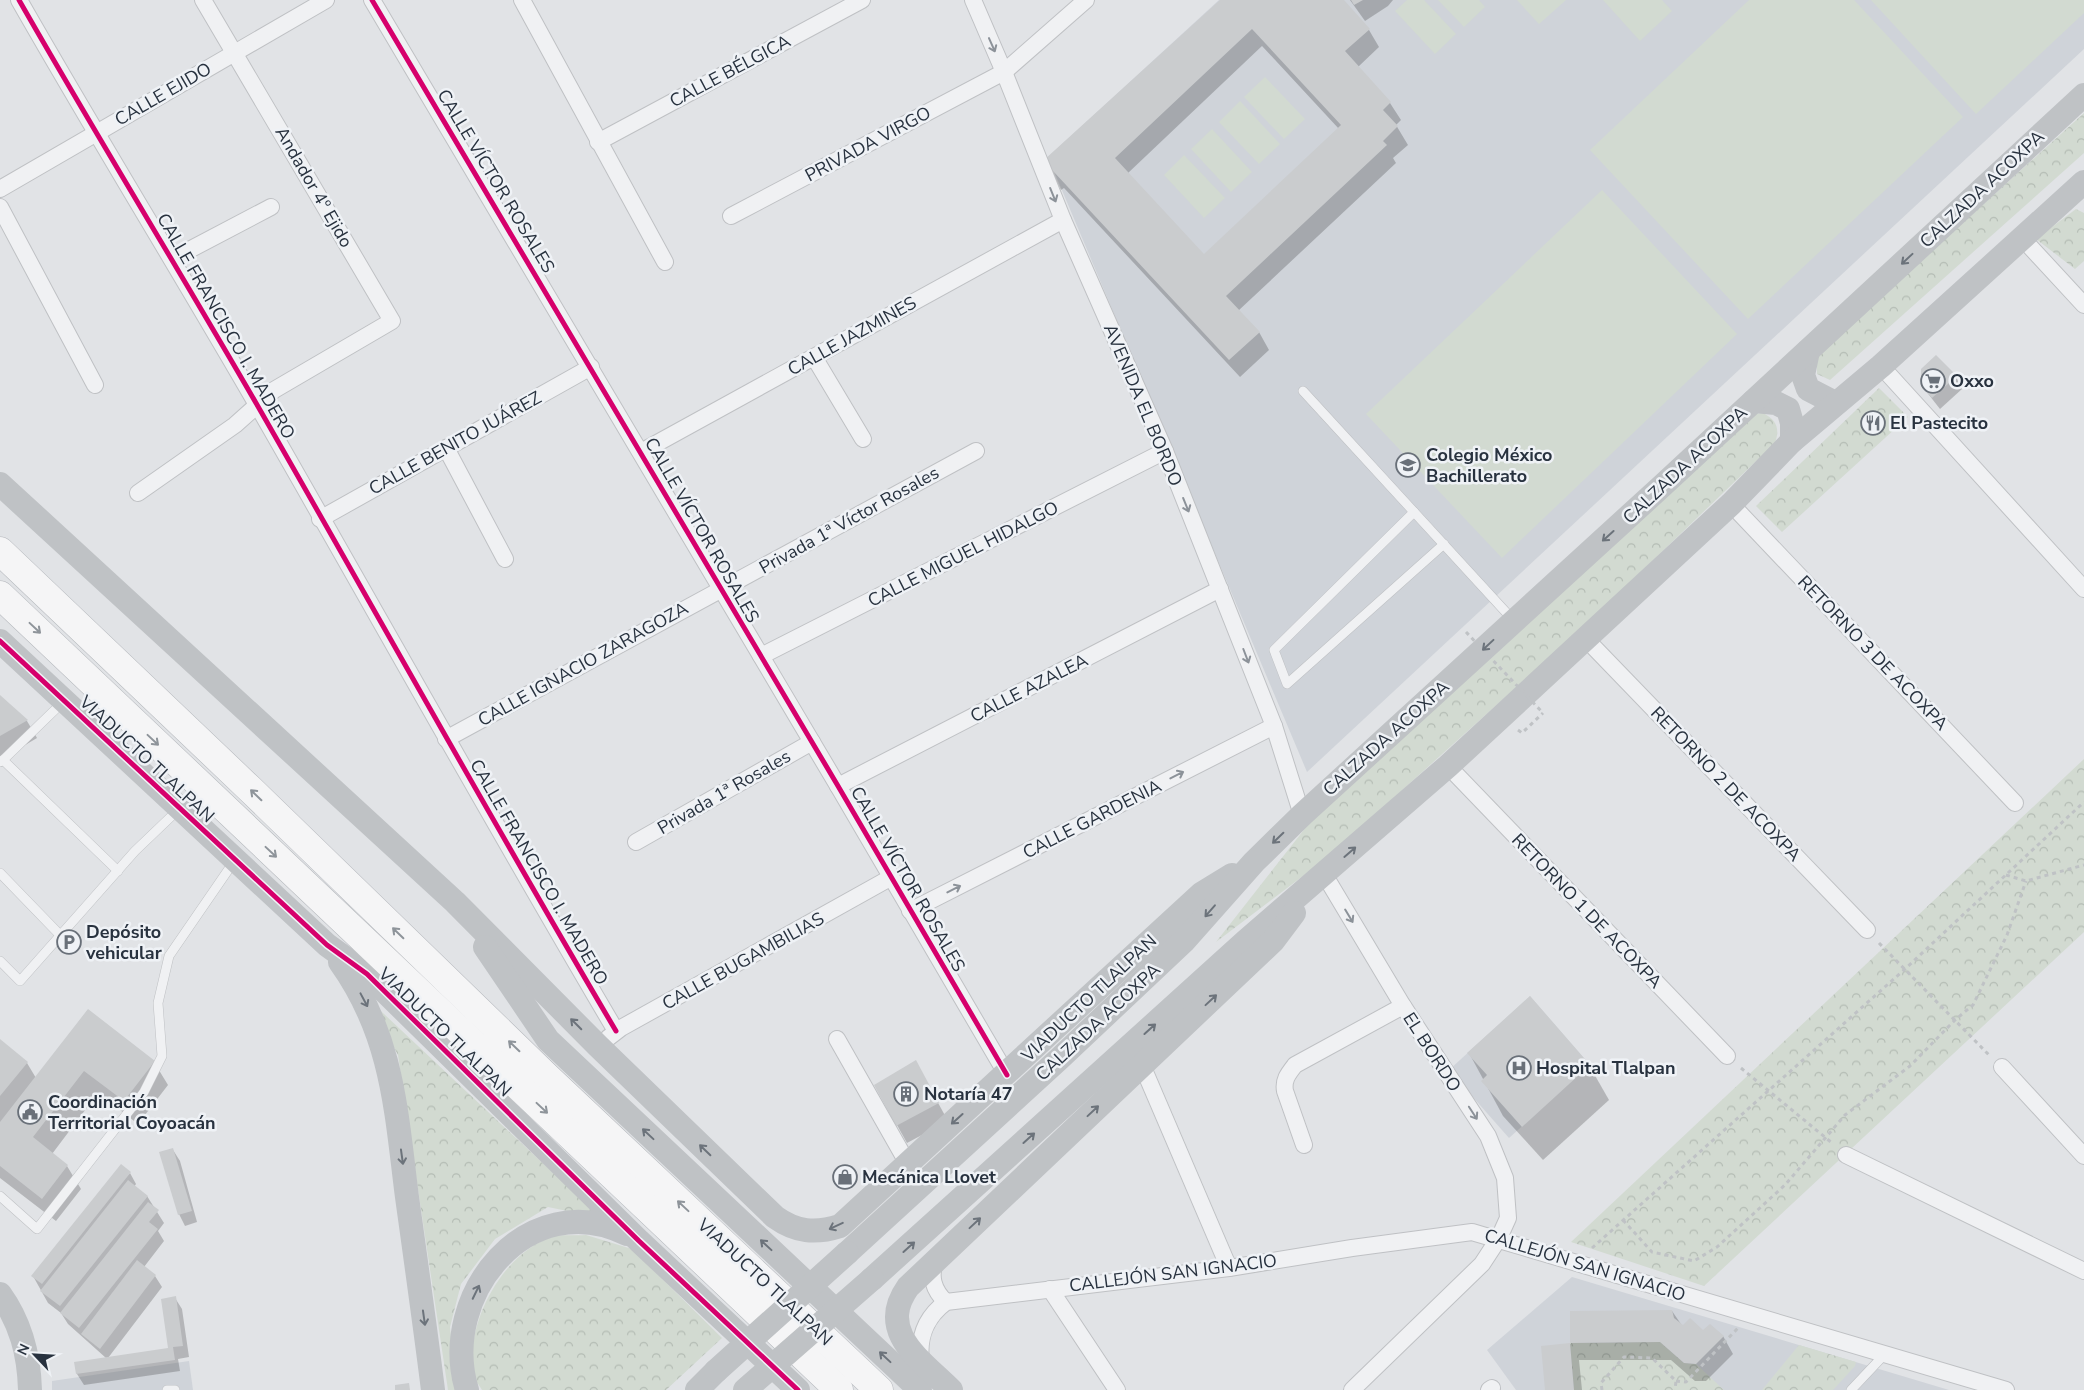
<svg xmlns="http://www.w3.org/2000/svg" width="2084" height="1390" viewBox="0 0 2084 1390" font-family="'Nunito Sans',sans-serif">
	<style>
		.built { fill: #cfd3d9 }
		.grass { fill: #d2dad1 }
		.park { fill: url(#park-crowns) }
		.shadow { fill: #0003; fill-rule: evenodd }
		.building { fill: #caccce; fill-rule: evenodd }
		.lines { fill: none; stroke-linecap: round; stroke-linejoin: round }
		.service-casing { stroke: #bfc1c4; stroke-width: 10 }
		.minor-casing { stroke: #bfc1c4; stroke-width: 18 }
		.motorway-casing { stroke: #b3b6bb; stroke-width: 29 }
		.path { stroke: #bfc2c5; stroke-width: 3; stroke-dasharray: 4 4; stroke-linecap: butt }
		.service { stroke: #f0f1f3; stroke-width: 9 }
		.minor { stroke: #f0f1f3; stroke-width: 16 }
		.secondary { stroke: #bfc2c5; stroke-width: 24 }
		.motorway { stroke: #f5f5f6; stroke-width: 28 }
		.path-bridge { stroke: #bfc2c5; stroke-width: 3; stroke-dasharray: 4 4; stroke-linecap: butt }
		.secondary-bridge { stroke: #bfc2c5; stroke-width: 24 }
		.cycleway-casing { stroke: #eff2f6; stroke-width: 8 }
		.cycleway { stroke: #d6006c; stroke-width: 5 }
		.oneway { stroke: #8c9299 }
		.oneway2 { stroke: #6c737b }
		.oneway3 { stroke: #8e949a }
		.labels { text-anchor: middle; stroke-width: 5; stroke-linejoin: round; paint-order: stroke }
		.street-label { font-size: 18px; fill: #28323f; stroke: #eff2f6 }
		.poi-label { font-size: 18px; font-weight: bold; fill: #28323f; stroke: #eff2f6; text-anchor: start }
	</style>
	<defs>
		<pattern id="park-crowns" width="20" height="18" patternUnits="userSpaceOnUse" patternTransform="scale(1.25)"><rect width="20" height="18" fill="#d2dad1"/><path d="M2 6a3 3 0 1 1 6 0M12 15a3 3 0 1 1 6 0" fill="none" stroke="#b4bcb4"/></pattern>
	</defs>
	<rect width="100%" height="100%" fill="#e1e3e6"/>
	<g class="built">
		<polygon points="1219,0 2084,0 2084,49 1307,772 1048,157"/>
		<polygon points="1530,996 1590,1065 1509,1138 1449,1070"/>
		<polygon points="1572,1277 1949,1390 1516,1390 1487,1350"/>
		<polygon points="189,1361 193,1390 52,1390 52,1381"/>
	</g>
	<g class="grass">
		<polygon points="1407,0 1424,0 1456,34 1435,54 1395,11"/>
		<polygon points="1438,0 1479,0 1485,7 1464,27"/>
		<polygon points="1517,0 1566,0 1539,24"/>
		<polygon points="1603,0 1662,0 1672,11 1640,41"/>
		<polygon points="1749,0 1854,0 1963,117 1748,319 1590,150"/>
		<polygon points="1871,0 2084,0 2084,13 1976,114"/>
		<polygon points="1265,77 1305,119 1284,139 1244,97"/>
		<polygon points="1240,101 1280,144 1259,164 1219,122"/>
		<polygon points="1212,129 1252,172 1231,192 1191,149"/>
		<polygon points="1184,155 1225,198 1204,218 1164,175"/>
		<polygon points="1602,190 1737,334 1502,558 1366,414"/>
	</g>
	<g class="park">
		<polygon points="2084,113 2084,153 1830,380 1817,374 1817,355"/>
		<polygon points="2076,209 2084,213 2084,261 2075,269 2036,239"/>
		<polygon points="1879,388 1908,417 1782,532 1756,506"/>
		<path d="M1763,413C1777,420 1780,429 1775,443L1593,618L1328,857L1216,942L1314,817L1754,414Z"/>
		<polygon points="2084,759 2084,932 1704,1286 1571,1242"/>
		<polygon points="367,998 601,1218 548,1207 495,1239 461,1284 450,1327 456,1390 448,1390 398,1055"/>
		<path d="M586,1235L632,1249L722,1338L666,1390H482C479,1385 474,1379 473,1374C465,1324 502,1253 552,1237C562,1234 575,1236 586,1235Z"/>
		<polygon points="1660,1342 1684,1363 1696,1364 1724,1390 1574,1390 1570,1343"/>
		<polygon points="1799,1345 1856,1362 1855,1366 1833,1390 1762,1390"/>
	</g>
	<g class="shadow">
		<path d="M1222,0H1342L1369,30L1379,47L1358,67L1390,103L1401,120L1396,125L1408,145L1393,158L1396,163L1238,311L1259,332L1269,350L1240,377L1064,188L1061,190L1046,161ZM1262,46L1339,129L1204,256L1127,174Z"/>
		<polygon points="1350,0 1393,0 1388,6 1365,21"/>
		<polygon points="1956,377 1962,389 1940,409 1922,386"/>
		<polygon points="0,696 27,721 37,738 0,760"/>
		<polygon points="88,1010 154,1062 168,1085 138,1124 98,1093 52,1154 67,1166 81,1189 56,1221 0,1178 0,1041 27,1063 36,1078"/>
		<polygon points="1469,1053 1589,1065 1609,1100 1543,1160 1503,1116"/>
		<polygon points="925,1079 948,1121 907,1143 897,1125"/>
		<polygon points="173,1150 180,1161 197,1222 185,1226 179,1214"/>
		<polygon points="130,1173 136,1184 134,1187 147,1196 164,1223 158,1231 164,1241 144,1267 155,1276 162,1287 108,1358 169,1349 175,1298 182,1309 189,1357 178,1359 180,1371 84,1385 77,1374 76,1363 106,1358 68,1324 61,1313 48,1303 33,1276"/>
		<polygon points="1672,1311 1683,1327 1723,1336 1733,1354 1706,1381 1695,1381 1671,1360 1579,1360 1582,1390 1546,1390 1543,1347 1571,1344 1571,1312"/>
	</g>
	<g class="building">
		<path d="M1220,0H1344L1370,29L1345,51L1391,102L1383,110L1398,126L1383,141L1387,145L1226,296L1260,332L1229,360L1053,171L1050,174L1044,160ZM1252,29L1341,125L1204,254L1115,158Z"/>
		<polygon points="1351,0 1363,0 1354,5"/>
		<polygon points="1936,355 1957,376 1932,398 1921,386 1921,369"/>
		<polygon points="0,695 28,720 0,736"/>
		<polygon points="1530,996 1590,1065 1522,1127 1481,1081 1487,1075 1467,1053"/>
		<polygon points="88,1009 155,1061 124,1101 84,1071 33,1137 68,1165 42,1199 0,1166 0,1122"/>
		<polygon points="0,1039 28,1062 0,1096"/>
		<polygon points="916,1060 939,1103 896,1126 874,1085"/>
		<polygon points="173,1148 192,1211 178,1215 159,1152"/>
		<polygon points="121,1164 131,1172 42,1284 31,1276"/>
		<polygon points="128,1180 148,1196 60,1306 40,1291"/>
		<polygon points="148,1202 159,1210 149,1222 158,1229 79,1328 60,1313"/>
		<polygon points="137,1260 156,1275 100,1349 81,1334"/>
		<polygon points="176,1296 183,1346 173,1347 175,1360 76,1374 74,1362 168,1348 161,1299"/>
		<polygon points="1672,1310 1674,1318 1683,1325 1690,1318 1703,1330 1710,1324 1724,1336 1696,1364 1684,1363 1660,1342 1570,1343 1574,1390 1545,1390 1541,1346 1570,1343 1570,1311"/>
		<polygon points="409,1383 410,1390 395,1390 395,1385"/>
	</g>
	<g class="lines">
		<g class="service-casing">
			<g id="service">
				<polyline points="1303,391 1514,621"/>
				<polyline points="1414,512 1274,650 1287,684 1444,544"/>
				<polyline points="3,760 64,701"/>
				<polyline points="0,762 3,760 118,871"/>
				<polyline points="0,873 61,936"/>
				<polyline points="0,961 20,981 135,851 180,808"/>
				<polyline points="0,1196 37,1229 144,1092 162,1056 158,1003 169,956 235,860"/>
				<polyline points="167,1390 175,1390"/>
				<polyline points="1851,1390 1884,1355"/>
			</g>
		</g>
		<g class="minor-casing">
			<g id="minor">
				<path d="M19,0C96,135 178,268 256,403C376,612 493,823 616,1031"/>
				<polyline points="372,0 838,786 1007,1075"/>
				<polyline points="522,0 665,262"/>
				<polyline points="973,0 1004,72 1063,220 1165,451 1274,726 1302,815"/>
				<polyline points="598,142 862,0"/>
				<polyline points="0,189 326,0"/>
				<polyline points="0,207 95,385"/>
				<polyline points="731,216 1004,72 1086,0"/>
				<polyline points="2023,239 2084,305"/>
				<polyline points="172,259 271,207"/>
				<polyline points="814,357 863,439"/>
				<polyline points="1881,366 2084,589"/>
				<polyline points="446,448 505,559"/>
				<polyline points="641,452 1063,220"/>
				<polyline points="138,493 235,425 274,390 392,321 203,0"/>
				<polyline points="1731,504 2015,803"/>
				<polyline points="320,519 591,367"/>
				<polyline points="1585,638 1867,930"/>
				<polyline points="761,656 1165,451"/>
				<polyline points="446,739 976,451"/>
				<polyline points="1448,766 1727,1056"/>
				<polyline points="838,786 1220,589"/>
				<polyline points="636,842 812,742"/>
				<polyline points="1324,874 1403,1006 1488,1136 1505,1178 1508,1218 1499,1238 1482,1264 1352,1390"/>
				<polyline points="910,911 1274,726"/>
				<polyline points="608,1038 621,1028 890,878"/>
				<polyline points="837,1039 908,1164"/>
				<polyline points="1142,1065 1229,1268"/>
				<polyline points="2002,1067 2084,1156"/>
				<path d="M1304,1145L1285,1091C1283,1080 1288,1074 1295,1065L1403,1006"/>
				<polyline points="1846,1155 2084,1271"/>
				<path d="M937,1260C928,1275 934,1291 946,1302"/>
				<polyline points="1050,1289 1117,1390"/>
				<path d="M921,1361C918,1336 926,1317 946,1302L1229,1268L1352,1248L1472,1232L2006,1390"/>
				<polyline points="1489,1390 1492,1388"/>
			</g>
		</g>
		<g class="motorway-casing">
			<g id="motorway">
				<polyline points="0,551 250,789 547,1077 879,1390"/>
				<polyline points="0,595 839,1390"/>
			</g>
		</g>
		<g class="path">
			<polyline points="1518,730 1522,733 1543,713"/>
			<polyline points="2006,875 2026,881 2084,865"/>
			<polyline points="1879,943 1989,1055"/>
			<polyline points="1741,1068 1832,1143"/>
			<polyline points="1623,1220 1652,1252 1694,1261 1717,1247 1785,1185 1845,1115 1910,1066 1955,1020 1973,1005 2007,935 2026,881"/>
			<polyline points="1592,1248 1905,969 2084,802"/>
			<polyline points="1676,1381 1686,1382 1738,1328"/>
			<polyline points="1602,1390 1601,1383 1624,1357 1652,1358 1676,1381 1675,1390"/>
		</g>
		<use href="#service" class="service"/>
		<use href="#minor" class="minor"/>
		<g class="secondary">
			<polyline points="1808,351 1803,375 1808,389 1835,403"/>
			<polyline points="1754,401 1776,403 1788,409 1792,423 1792,441"/>
			<path d="M0,484L455,902L598,1046L775,1217C796,1232 815,1234 840,1226L1201,894L1232,875"/>
			<polyline points="0,641 327,945 367,974 639,1241 798,1390"/>
			<polyline points="485,947 548,1040 920,1390"/>
			<path d="M340,962C393,1036 396,1111 407,1197C416,1262 425,1326 433,1390"/>
			<polyline points="847,1253 1059,1059 1184,941 1254,862 1302,815 1663,485 2084,95"/>
			<polyline points="872,1279 1246,941 1448,766 1731,504 1792,441 1881,366 2084,182"/>
			<path d="M0,1294C21,1323 29,1354 30,1390"/>
			<path d="M467,1390C438,1295 528,1185 627,1234"/>
			<polyline points="697,1390 716,1371"/>
			<path d="M951,1390C921,1360 876,1332 908,1287L1273,941L1294,913"/>
		</g>
		<use href="#motorway" class="motorway"/>
		<polyline class="path-bridge" points="1466,632 1543,713"/>
		<g class="secondary-bridge">
			<polyline points="716,1371 847,1253"/>
			<polyline points="745,1390 872,1279"/>
		</g>
		<g class="cycleway-casing">
			<g id="cycleway">
				<path d="M19,0C96,135 178,268 256,403C376,612 493,823 616,1031"/>
				<polyline points="372,0 838,786 1007,1075"/>
				<polyline points="0,641 327,945 367,974 639,1241 798,1390"/>
			</g>
		</g>
		<use href="#cycleway" class="cycleway"/>
	</g>
	<defs><path id="oneway-shaft" d="M-6 0H5M1.5-3L5.5 0L1.5 3" fill="none" stroke-width="1.6" stroke-linecap="round" stroke-linejoin="round" transform="scale(1.25)"/></defs>
	<g class="oneway">
		<use href="#oneway-shaft" transform="translate(992 45) rotate(66)"/>
		<use href="#oneway-shaft" transform="translate(1053 195) rotate(68)"/>
		<use href="#oneway-shaft" transform="translate(1186 505) rotate(68)"/>
		<use href="#oneway-shaft" transform="translate(1246 656) rotate(69)"/>
		<use href="#oneway-shaft" transform="translate(1177 775) rotate(-27)"/>
		<use href="#oneway-shaft" transform="translate(954 889) rotate(-27)"/>
		<use href="#oneway-shaft" transform="translate(1349 916) rotate(59)"/>
		<use href="#oneway-shaft" transform="translate(1473 1113) rotate(57)"/>
	</g>
	<g class="oneway2">
		<use href="#oneway-shaft" transform="translate(1907 259) rotate(137)"/>
		<use href="#oneway-shaft" transform="translate(1608 536) rotate(138)"/>
		<use href="#oneway-shaft" transform="translate(1488 645) rotate(137)"/>
		<use href="#oneway-shaft" transform="translate(1278 838) rotate(136)"/>
		<use href="#oneway-shaft" transform="translate(1350 852) rotate(-41)"/>
		<use href="#oneway-shaft" transform="translate(1210 911) rotate(131)"/>
		<use href="#oneway-shaft" transform="translate(364 1000) rotate(62)"/>
		<use href="#oneway-shaft" transform="translate(1211 1000) rotate(-43)"/>
		<use href="#oneway-shaft" transform="translate(576 1024) rotate(-135)"/>
		<use href="#oneway-shaft" transform="translate(1150 1029) rotate(-42)"/>
		<use href="#oneway-shaft" transform="translate(1093 1111) rotate(-43)"/>
		<use href="#oneway-shaft" transform="translate(957 1119) rotate(138)"/>
		<use href="#oneway-shaft" transform="translate(648 1134) rotate(-137)"/>
		<use href="#oneway-shaft" transform="translate(1029 1138) rotate(-42)"/>
		<use href="#oneway-shaft" transform="translate(705 1150) rotate(-136)"/>
		<use href="#oneway-shaft" transform="translate(402 1157) rotate(82)"/>
		<use href="#oneway-shaft" transform="translate(975 1223) rotate(-43)"/>
		<use href="#oneway-shaft" transform="translate(836 1226) rotate(155)"/>
		<use href="#oneway-shaft" transform="translate(766 1245) rotate(-137)"/>
		<use href="#oneway-shaft" transform="translate(909 1247) rotate(-42)"/>
		<use href="#oneway-shaft" transform="translate(476 1292) rotate(-64)"/>
		<use href="#oneway-shaft" transform="translate(424 1318) rotate(82)"/>
		<use href="#oneway-shaft" transform="translate(885 1357) rotate(-137)"/>
	</g>
	<g class="oneway3">
		<use href="#oneway-shaft" transform="translate(35 628) rotate(43)"/>
		<use href="#oneway-shaft" transform="translate(153 740) rotate(43)"/>
		<use href="#oneway-shaft" transform="translate(256 795) rotate(-136)"/>
		<use href="#oneway-shaft" transform="translate(271 852) rotate(43)"/>
		<use href="#oneway-shaft" transform="translate(398 933) rotate(-136)"/>
		<use href="#oneway-shaft" transform="translate(514 1046) rotate(-136)"/>
		<use href="#oneway-shaft" transform="translate(542 1108) rotate(43)"/>
		<use href="#oneway-shaft" transform="translate(683 1206) rotate(-137)"/>
	</g>
	<defs>
		<g id="supermarket-ring" transform="scale(1.25)"><circle r="9.5" fill="#eff2f6" stroke="#697079" stroke-width="1.5"/><path d="M-6-5.5h2.5l.6 2H6L4.5 2H-2.5L-4.4-4H-6ZM-1.5 3.2a1.3 1.3 0 1 0 .1 0ZM3 3.2a1.3 1.3 0 1 0 .1 0Z" fill="#697079"/></g>
		<g id="restaurant-ring" transform="scale(1.25)"><circle r="9.5" fill="#eff2f6" stroke="#697079" stroke-width="1.5"/><path d="M-5-6h1v4h1v-4h1v4h1v-4h1v5L-1.5 .5V6h-2V.5L-5-1ZM5-6V6H3V1.5H1.5Q1.5-4 5-6Z" fill="#697079"/></g>
		<g id="school-ring" transform="scale(1.25)"><circle r="9.5" fill="#eff2f6" stroke="#697079" stroke-width="1.5"/><path d="M0-5L7-2L0 1L-7-2ZM-4 1L0 2.5L4 1V4Q0 6-4 4Z" fill="#697079"/></g>
		<g id="parking-ring" transform="scale(1.25)"><circle r="9.5" fill="#eff2f6" stroke="#697079" stroke-width="1.5"/><path d="M-3.5-5.5H1a3.5 3.5 0 0 1 0 7H-1V5.5H-3.5ZM-1-3.4V-.6H.8a1.4 1.4 0 0 0 0-2.8Z" fill="#697079"/></g>
		<g id="hospital-ring" transform="scale(1.25)"><circle r="9.5" fill="#eff2f6" stroke="#697079" stroke-width="1.5"/><path d="M-5-5h3v3.5h4V-5h3V5h-3V1.5h-4V5h-3Z" fill="#697079"/></g>
		<g id="building-ring" transform="scale(1.25)"><circle r="9.5" fill="#eff2f6" stroke="#697079" stroke-width="1.5"/><path d="M-4-6H4V6H1V3H-1V6H-4ZM-2.5-4.3h1.7v1.8h-1.7ZM.8-4.3h1.7v1.8H.8ZM-2.5-1h1.7V.8h-1.7ZM.8-1h1.7V.8H.8Z" fill="#697079"/></g>
		<g id="civic-ring" transform="scale(1.25)"><circle r="9.5" fill="#eff2f6" stroke="#697079" stroke-width="1.5"/><path d="M-.6-6.5H3V-4.5H.6V-3L4-1V1h2V6H-6V1h2V-1L-.6-3ZM-1.2 2.5V6h2.4V2.5Z" fill="#697079"/></g>
		<g id="shop-ring" transform="scale(1.25)"><circle r="9.5" fill="#eff2f6" stroke="#697079" stroke-width="1.5"/><path d="M-5-2.5h2.3a2.7 3.5 0 0 1 5.4 0H5L5.5 6h-11ZM-1.5-2.5h3a1.5 2.3 0 0 0-3 0Z" fill="#697079"/></g>
	</defs>
	<g fill-rule="evenodd">
		<use href="#supermarket-ring" x="1933" y="381"/>
		<use href="#restaurant-ring" x="1873" y="423"/>
		<use href="#school-ring" x="1408" y="465"/>
		<use href="#parking-ring" x="69" y="942"/>
		<use href="#hospital-ring" x="1519" y="1068"/>
		<use href="#building-ring" x="906" y="1094"/>
		<use href="#civic-ring" x="30" y="1112"/>
		<use href="#shop-ring" x="845" y="1177"/>
	</g>
	<g class="labels">
		<g class="street-label">
			<text transform="translate(730 71) rotate(-28)" y="6">CALLE BÉLGICA</text>
			<text transform="translate(163 94) rotate(-30)" y="6">CALLE EJIDO</text>
			<text transform="translate(868 144) rotate(-28)" y="6">PRIVADA VIRGO</text>
			<text transform="translate(496 181) rotate(59)" y="6">CALLE VÍCTOR ROSALES</text>
			<text transform="translate(314 187) rotate(60)" y="6">Andador 4º Ejido</text>
			<text transform="translate(1982 189) rotate(-43)" y="6">CALZADA ACOXPA</text>
			<text transform="translate(226 326) rotate(60)" y="6">CALLE FRANCISCO I. MADERO</text>
			<text transform="translate(852 336) rotate(-29)" y="6">CALLE JAZMINES</text>
			<text transform="translate(1143 405) rotate(67)" y="6">AVENIDA EL BORDO</text>
			<text transform="translate(455 443) rotate(-29)" y="6">CALLE BENITO JUÁREZ</text>
			<text transform="translate(1685 465) rotate(-43)" y="6">CALZADA ACOXPA</text>
			<text transform="translate(849 520) rotate(-29)" y="6">Privada 1ª Víctor Rosales</text>
			<text transform="translate(702 530) rotate(60)" y="6">CALLE VÍCTOR ROSALES</text>
			<text transform="translate(963 554) rotate(-27)" y="6">CALLE MIGUEL HIDALGO</text>
			<text transform="translate(1873 653) rotate(46)" y="6">RETORNO 3 DE ACOXPA</text>
			<text transform="translate(583 664) rotate(-29)" y="6">CALLE IGNACIO ZARAGOZA</text>
			<text transform="translate(1029 688) rotate(-27)" y="6">CALLE AZALEA</text>
			<text transform="translate(1386 738) rotate(-42)" y="6">CALZADA ACOXPA</text>
			<text transform="translate(147 759) rotate(43)" y="6">VIADUCTO TLALPAN</text>
			<text transform="translate(1726 784) rotate(46)" y="6">RETORNO 2 DE ACOXPA</text>
			<text transform="translate(724 792) rotate(-30)" y="6">Privada 1ª Rosales</text>
			<text transform="translate(1092 819) rotate(-27)" y="6">CALLE GARDENIA</text>
			<text transform="translate(539 872) rotate(60)" y="6">CALLE FRANCISCO I. MADERO</text>
			<text transform="translate(908 879) rotate(60)" y="6">CALLE VÍCTOR ROSALES</text>
			<text transform="translate(1587 911) rotate(46)" y="6">RETORNO 1 DE ACOXPA</text>
			<text transform="translate(743 961) rotate(-29)" y="6">CALLE BUGAMBILIAS</text>
			<text transform="translate(1089 998) rotate(-43)" y="6">VIADUCTO TLALPAN</text>
			<text transform="translate(1098 1022) rotate(-43)" y="6">CALZADA ACOXPA</text>
			<text transform="translate(445 1032) rotate(44)" y="6">VIADUCTO TLALPAN</text>
			<text transform="translate(1432 1052) rotate(57)" y="6">EL BORDO</text>
			<text transform="translate(1585 1265) rotate(17)" y="6">CALLEJÓN SAN IGNACIO</text>
			<text transform="translate(1173 1273) rotate(-7)" y="6">CALLEJÓN SAN IGNACIO</text>
			<text transform="translate(765 1282) rotate(43)" y="6">VIADUCTO TLALPAN</text>
		</g>
		<g class="poi-label">
			<text x="1950" y="387">Oxxo</text>
			<text x="1890" y="429">El Pastecito</text>
			<text x="1426" y="461">Colegio México<tspan x="1426" dy="21">Bachillerato</tspan></text>
			<text x="86" y="938">Depósito<tspan x="86" dy="21">vehicular</tspan></text>
			<text x="1536" y="1074">Hospital Tlalpan</text>
			<text x="924" y="1100">Notaría 47</text>
			<text x="48" y="1108">Coordinación<tspan x="48" dy="21">Territorial Coyoacán</tspan></text>
			<text x="862" y="1183">Mecánica Llovet</text>
		</g>
	</g>
	<g transform="translate(35 1355) rotate(295)" stroke="#eff2f6" stroke-width="4" paint-order="stroke">
	<path d="M0-4L9 19L0 12L-9 19Z" fill="#28323f"/>
	<text y="-8" font-size="14" font-weight="bold" text-anchor="middle" fill="#28323f">N</text>
	</g>
</svg>
